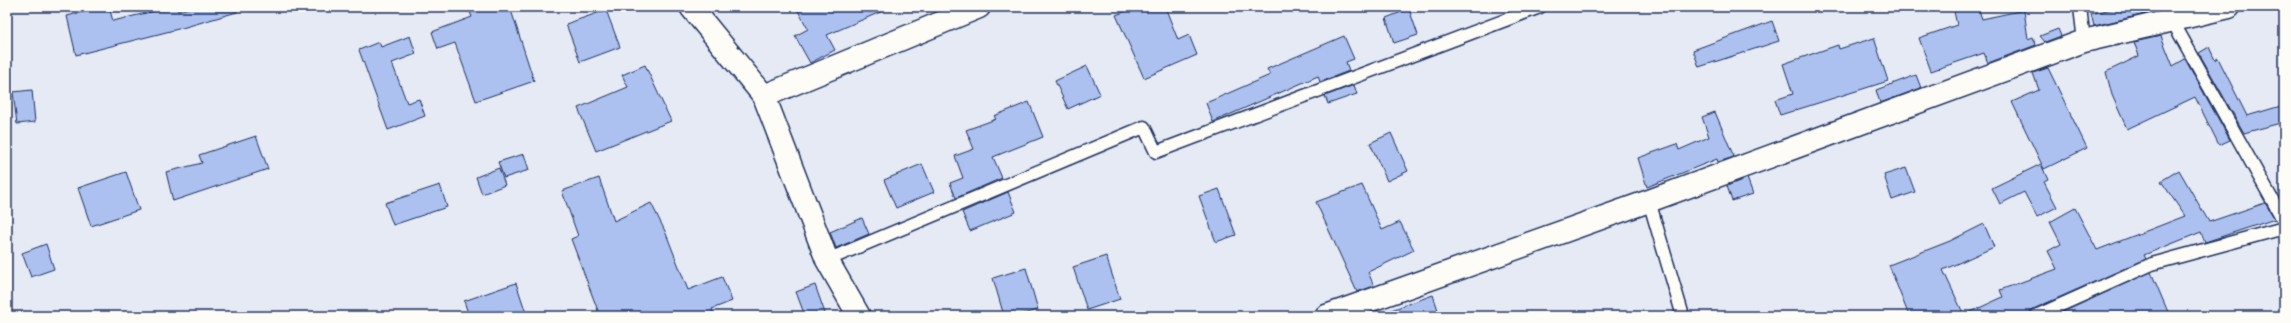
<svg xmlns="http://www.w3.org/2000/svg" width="2291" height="323" viewBox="0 0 2291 323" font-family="Dekko,sans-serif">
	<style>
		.building { fill: #adc1f0; stroke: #1b2f5e }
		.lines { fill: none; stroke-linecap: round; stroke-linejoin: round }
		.service-casing { stroke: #1b2f5e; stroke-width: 15 }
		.minor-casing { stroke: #1b2f5e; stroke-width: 25 }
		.service { stroke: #fdfcf7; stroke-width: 12 }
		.minor { stroke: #fdfcf7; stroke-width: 22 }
	</style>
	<rect width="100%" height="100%" fill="#e5eaf5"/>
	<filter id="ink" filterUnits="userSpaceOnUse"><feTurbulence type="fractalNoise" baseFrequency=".025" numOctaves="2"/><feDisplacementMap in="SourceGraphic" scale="8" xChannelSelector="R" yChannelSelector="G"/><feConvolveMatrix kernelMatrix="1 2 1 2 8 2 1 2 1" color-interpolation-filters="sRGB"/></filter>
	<g filter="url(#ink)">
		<g class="building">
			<polygon points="102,7 109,7 113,21 171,7 177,7 178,11 193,7 236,7 237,12 182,28 76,55 67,16"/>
			<polygon points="468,7 510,7 534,81 476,101 455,43 438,49 432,32 472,17"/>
			<polygon points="796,7 892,7 827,35 835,50 810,63 795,36 808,29"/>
			<polygon points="1137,7 1165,7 1178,40 1189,35 1197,55 1144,78 1116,15"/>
			<polygon points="1953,7 1978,7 1982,19 2024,10 2028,39 2033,37 2036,45 1988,63 1984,53 1931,71 1919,38 1957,25"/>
			<polygon points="2119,7 2166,7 2166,9 2094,26 2091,14"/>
			<polygon points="1409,9 1418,35 1394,43 1386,18"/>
			<polygon points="606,10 620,47 580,62 566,24"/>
			<polygon points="1772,21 1779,41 1699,67 1693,50"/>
			<polygon points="2058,29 2061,36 2045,42 2040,36"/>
			<polygon points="410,36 416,54 392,63 407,103 419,99 425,116 388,130 359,50 379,42 381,47"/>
			<polygon points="1344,36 1354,59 1346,62 1349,71 1320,82 1318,76 1213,122 1206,103 1270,75 1267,69"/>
			<polygon points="2161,36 2173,66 2185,59 2230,140 2219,145 2195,97 2127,129 2112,95 2106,72 2139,56 2134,42"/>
			<polygon points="1874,38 1888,81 1780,115 1775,100 1793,94 1783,64 1838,45 1839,49"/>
			<polygon points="2209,47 2215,60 2218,58 2247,116 2284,105 2284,122 2244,133 2199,53"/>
			<polygon points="645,65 671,121 596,151 578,108 628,87 622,75"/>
			<polygon points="1087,66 1100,94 1068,109 1055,81"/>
			<polygon points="2048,68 2087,148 2044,169 2012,102 2039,90 2033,73"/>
			<polygon points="1916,75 1921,88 1880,103 1876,90"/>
			<polygon points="1354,85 1357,94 1328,104 1325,96"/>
			<polygon points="32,90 35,122 17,124 13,92"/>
			<polygon points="1029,102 1043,137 993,157 1002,178 956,198 950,183 963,178 955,156 974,149 966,130 996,119 994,116"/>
			<polygon points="1715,112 1734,157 1718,162 1717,159 1647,187 1638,158 1677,144 1679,150 1709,137 1702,117"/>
			<polygon points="1391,133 1408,171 1387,181 1370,143"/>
			<polygon points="256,136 268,169 173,201 166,172 202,163 199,155"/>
			<polygon points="524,154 529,170 504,178 498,162"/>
			<polygon points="922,164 934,192 896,208 884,180"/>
			<polygon points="2041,164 2048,180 2044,182 2057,207 2037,217 2024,192 2000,204 1992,188"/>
			<polygon points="499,168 505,185 482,194 476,177"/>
			<polygon points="1906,168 1915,192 1892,200 1884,175"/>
			<polygon points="2179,170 2209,222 2265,203 2275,219 2205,242 2201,232 2144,255 2146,259 2033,309 2029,316 1909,316 1889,265 1950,241 1984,224 1994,247 1943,270 1964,315 2003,297 2000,290 2057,269 2048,251 2061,244 2050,222 2075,208 2097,250 2185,216 2161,181"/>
			<polygon points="126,172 139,210 91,226 78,188"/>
			<polygon points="599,178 614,221 651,203 665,231 688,290 722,277 732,301 712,309 714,316 600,316 571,239 578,236 562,191"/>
			<polygon points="1747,178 1753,194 1732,201 1727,186"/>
			<polygon points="440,185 447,207 393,225 385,203"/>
			<polygon points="1362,185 1382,230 1400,222 1414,250 1368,272 1374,286 1357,292 1316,202"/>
			<polygon points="1219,189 1236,235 1216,242 1199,196"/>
			<polygon points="1008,192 1016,212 970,231 962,212"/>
			<polygon points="862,218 869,234 836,248 830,232"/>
			<polygon points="46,244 54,269 31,277 22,253"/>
			<polygon points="1106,256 1120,299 1087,310 1073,267"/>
			<polygon points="1026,268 1038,310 1016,316 1004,316 993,278"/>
			<polygon points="2151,272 2168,312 2158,316 2054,316"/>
			<polygon points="516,283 527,316 469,316 464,301"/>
			<polygon points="815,285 826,316 805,316 796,292"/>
			<polygon points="1433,295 1440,316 1380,316 1380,314"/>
		</g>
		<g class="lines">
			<g class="service-casing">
				<g id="service">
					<polyline points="2080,7 2084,41"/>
					<polyline points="2173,22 2284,221"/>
					<polyline points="1649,201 1683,316"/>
					<polyline points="827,260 1144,127 1156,152 1540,7"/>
					<polyline points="2036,316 2152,264 2284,228"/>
				</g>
			</g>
			<g class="minor-casing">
				<g id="minor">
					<polyline points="691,7 764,96 827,260 859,316"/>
					<polyline points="764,96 979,7"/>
					<polyline points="1326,316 1649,201 2084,41 2229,7"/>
				</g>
			</g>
			<use href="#service" class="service"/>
			<use href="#minor" class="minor"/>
		</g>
	</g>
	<rect width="2291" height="323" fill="none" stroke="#fdfcf7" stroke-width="24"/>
	<rect x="12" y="12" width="2267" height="299" fill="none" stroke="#1b2f5e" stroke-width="1.5" filter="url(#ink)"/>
</svg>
